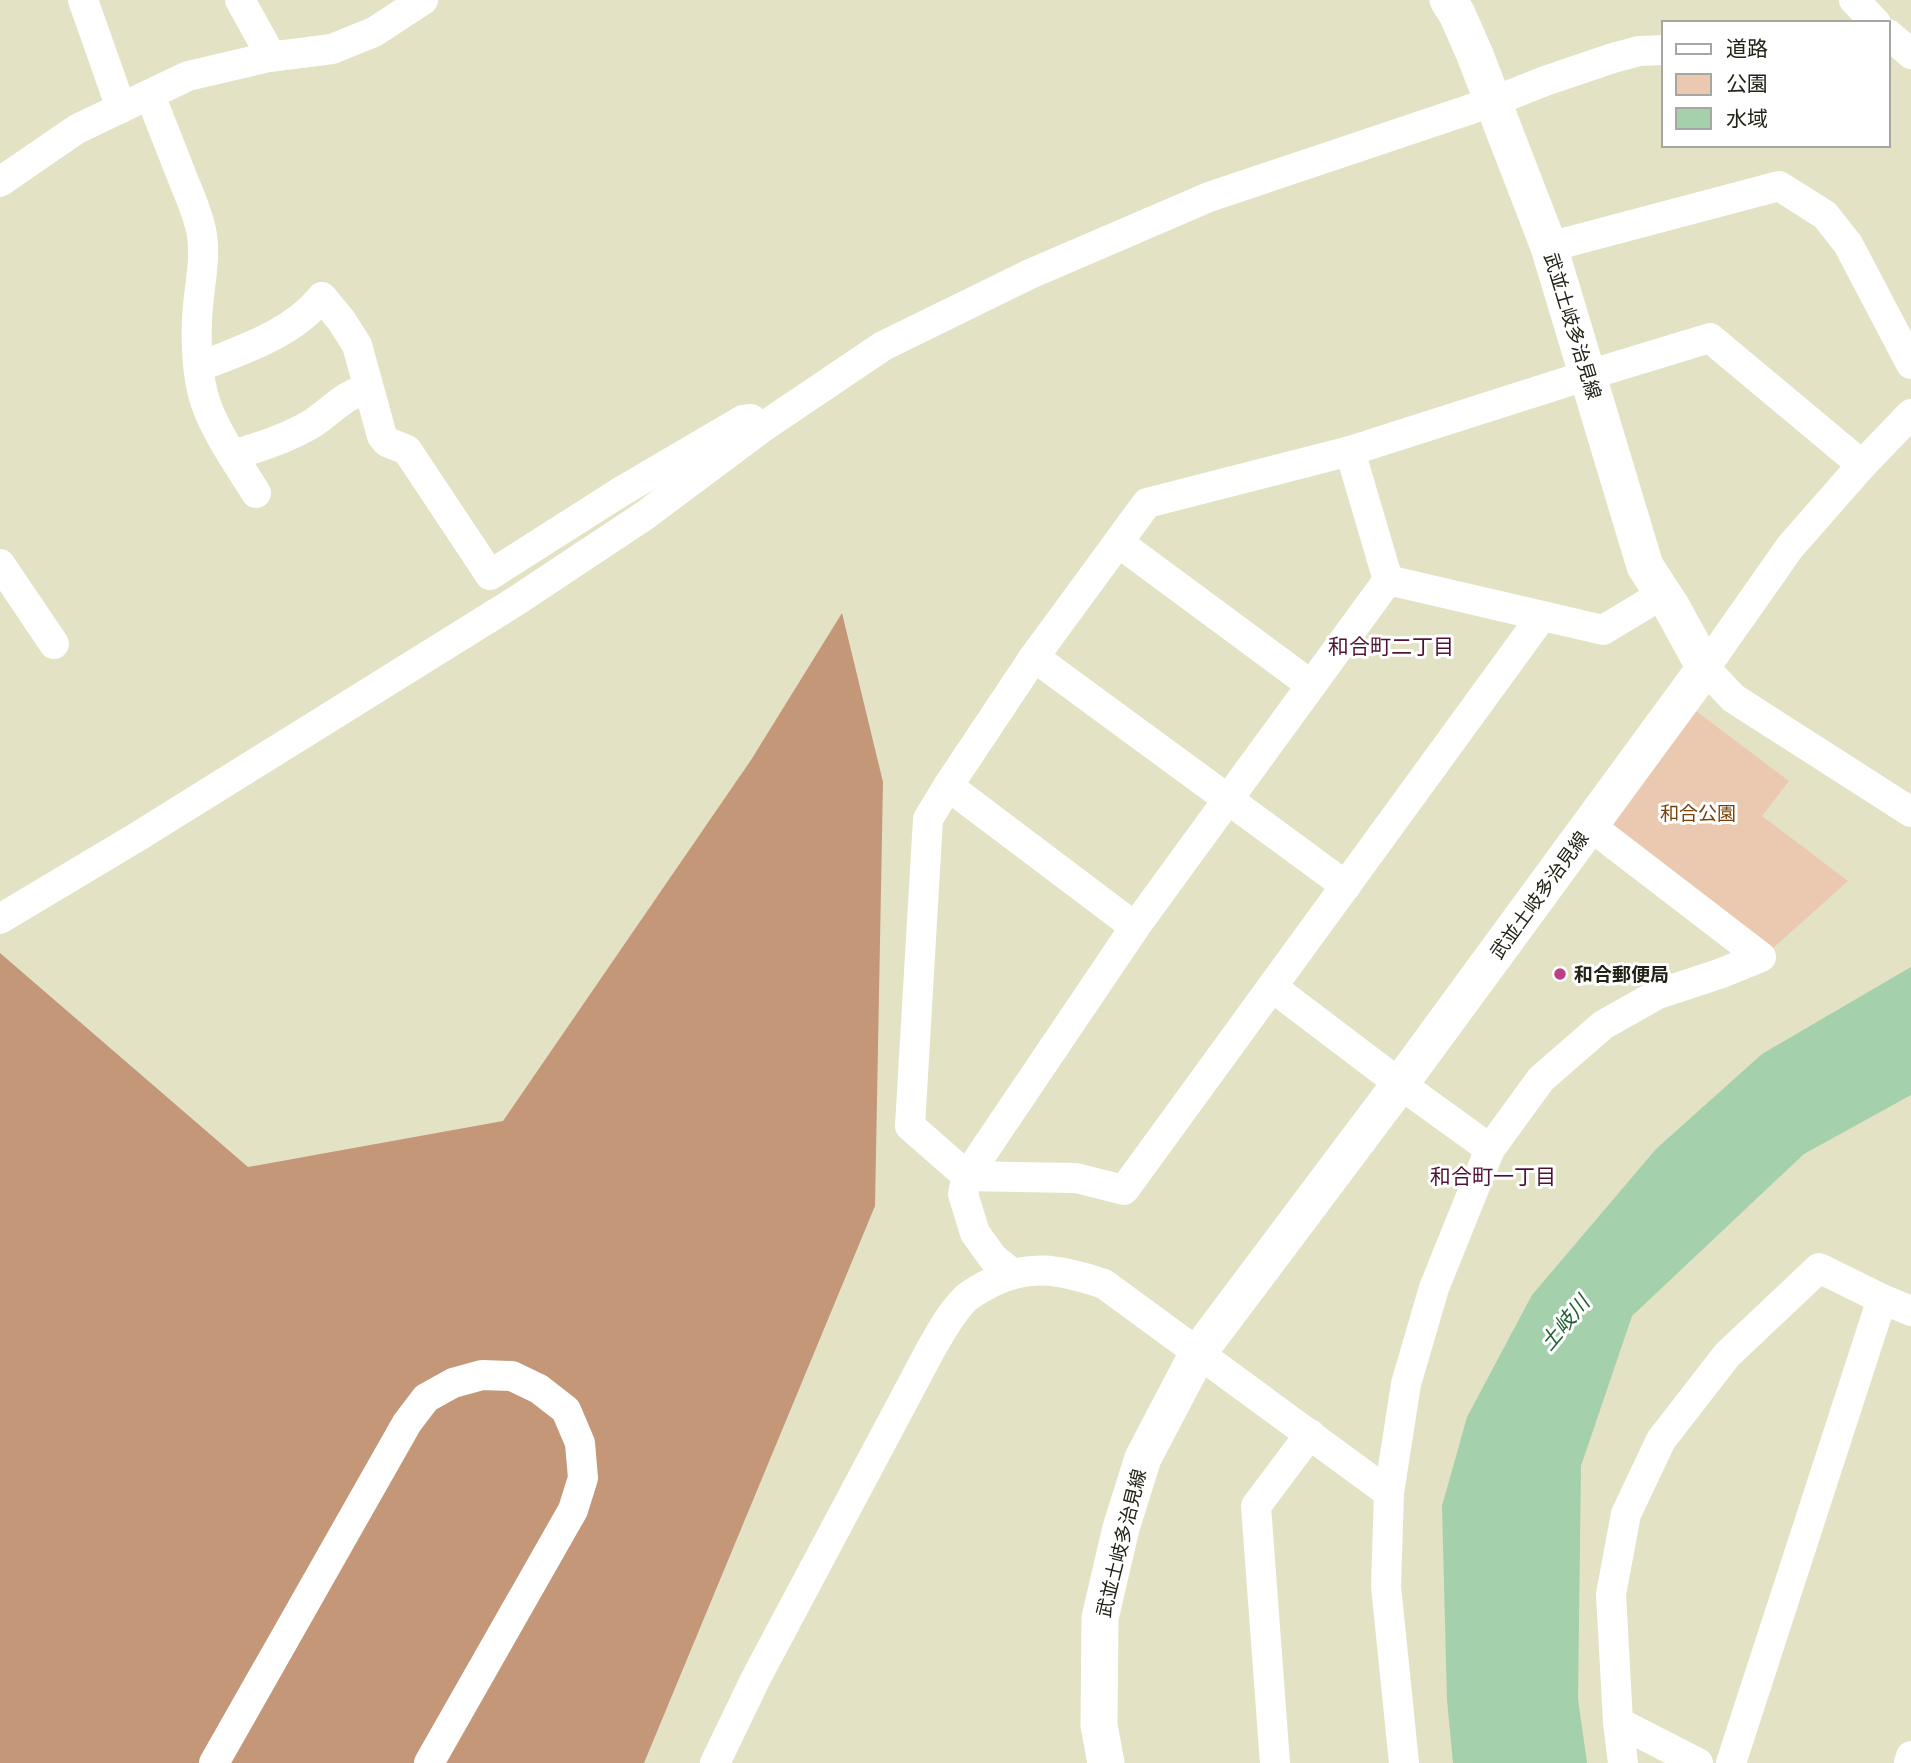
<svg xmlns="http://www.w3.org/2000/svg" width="1911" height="1763" viewBox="0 0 1911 1763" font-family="'Alegreya Sans','Noto Sans JP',sans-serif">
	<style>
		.green { fill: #ebc9b0 }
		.forest { fill: #c39777 }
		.water { fill: #a4d0ab }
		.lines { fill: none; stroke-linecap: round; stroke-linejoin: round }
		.minor { stroke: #fff; stroke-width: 30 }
		.major { stroke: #fff; stroke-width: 37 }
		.poi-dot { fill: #bf3e88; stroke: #fff; stroke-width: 2.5 }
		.labels { text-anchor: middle; stroke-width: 6; stroke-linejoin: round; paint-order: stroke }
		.street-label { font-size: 19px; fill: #242317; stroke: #fff }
		.park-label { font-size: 19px; fill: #784109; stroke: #fff }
		.poi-label { font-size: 19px; font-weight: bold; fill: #242317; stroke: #fff; text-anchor: start }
		.neighbourhood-label { font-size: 21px; fill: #501336; stroke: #fff }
		.water-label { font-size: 21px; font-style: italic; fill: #206032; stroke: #fff }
	</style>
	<rect width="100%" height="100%" fill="#e4e2c4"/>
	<polygon class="green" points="1696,711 1789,781 1762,816 1848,881 1772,949 1605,826"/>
	<polygon class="forest" points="842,613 883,782 875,1206 644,1763 0,1763 0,953 248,1167 503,1121 751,760"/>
	<polygon class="water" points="1911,967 1911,1095 1804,1154 1632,1316 1581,1466 1578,1699 1587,1763 1453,1763 1447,1700 1442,1506 1467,1417 1532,1295 1656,1149 1762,1054"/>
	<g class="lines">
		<g class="minor">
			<polyline points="83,0 121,108"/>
			<polyline points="240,0 266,47 269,57"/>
			<polyline points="1854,0 1876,23"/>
			<polyline points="1888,34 1911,54"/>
			<path d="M150,95C161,123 172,151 183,179C190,197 199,216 202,235C206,263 198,291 197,319C196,343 197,371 203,394C211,426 238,464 256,493"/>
			<polyline points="0,182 77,129 188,76 269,57 332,49 374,32 423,0"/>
			<polyline points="1549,247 1779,186 1825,215 1848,244 1911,364"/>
			<path d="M199,367C243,349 291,335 322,297L341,320L357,345L382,436L387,442L407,450L490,575L622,491L743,420L751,419"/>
			<polyline points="1911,414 1862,465 1790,547 1705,668 1733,698 1911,812"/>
			<polyline points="1350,451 1388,580"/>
			<path d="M232,455C258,448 290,437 313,423C331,411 346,393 368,389"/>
			<polyline points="1119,543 1311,685"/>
			<polyline points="0,564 54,644"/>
			<polyline points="1388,580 1603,630 1663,594"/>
			<polyline points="1034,657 1346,886"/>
			<polyline points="948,786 928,819 910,1126 967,1176 1076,1178 1124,1190 1542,616"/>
			<polyline points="0,919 137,837 516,601 644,516 763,427 883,346 1030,274 1209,197 1492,102 1545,81 1613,58 1639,51 1664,50"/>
			<polyline points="1135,927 948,786 1034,657 1147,503 1350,451 1588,375 1710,338 1862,465"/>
			<polyline points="1272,987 1400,1084 1490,1149"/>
			<polyline points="1013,1274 993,1258 975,1233 963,1194 967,1176 1135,927 1388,580"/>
			<polyline points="1618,1722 1698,1763"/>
			<polyline points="214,1763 407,1423 426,1398 453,1383 482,1375 512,1376 539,1389 566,1410 580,1443 583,1478 573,1510 429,1763"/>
			<path d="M715,1763L756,1678L931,1349C941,1332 951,1313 965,1299C970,1294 977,1291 983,1287C1026,1262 1060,1269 1104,1284L1389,1493"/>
			<polyline points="1275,1763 1256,1506 1310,1434"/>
			<polyline points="1404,1763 1386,1586 1389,1493 1406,1384 1434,1288 1490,1149 1541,1079 1603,1025 1658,994 1719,974 1761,957 1589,825"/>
			<polyline points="1623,1763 1618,1722 1611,1594 1626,1514 1661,1440 1727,1355 1819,1268 1882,1299 1911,1311"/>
			<polyline points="1731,1763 1882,1299"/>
			<polyline points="1909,1763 1911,1756"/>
		</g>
		<polyline class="major" points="1106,1763 1099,1725 1100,1618 1121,1528 1143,1458 1198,1353 1400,1084 1705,668 1671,606 1645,566 1549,247 1475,55 1457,14 1448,0"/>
	</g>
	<circle class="poi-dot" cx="1560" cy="974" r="7"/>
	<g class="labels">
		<g class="street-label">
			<text transform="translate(1573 326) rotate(73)" y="7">武並土岐多治見線</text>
			<text transform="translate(1539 895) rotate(-54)" y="7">武並土岐多治見線</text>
			<text transform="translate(1121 1543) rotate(-76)" y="7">武並土岐多治見線</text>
		</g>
		<g class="park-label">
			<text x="1698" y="820">和合公園</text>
		</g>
		<g class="poi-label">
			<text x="1574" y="981">和合郵便局</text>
		</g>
		<g class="neighbourhood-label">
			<text x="1391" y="654">和合町二丁目</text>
			<text x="1493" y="1184">和合町一丁目</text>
		</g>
		<g class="water-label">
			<text transform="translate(1565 1323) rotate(-50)" y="7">土岐川</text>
		</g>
	</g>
	<rect x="1662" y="21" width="228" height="126" fill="#ffffff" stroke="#a7a7a2" stroke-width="2"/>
	<rect x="1676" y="44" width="35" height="10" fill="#ffffff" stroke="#a7a7a2" stroke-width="2"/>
	<text x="1726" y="56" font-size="21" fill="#242317">道路</text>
	<rect x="1676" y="74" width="35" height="21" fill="#ebc9b0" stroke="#a7a7a2" stroke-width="2"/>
	<text x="1726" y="91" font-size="21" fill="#242317">公園</text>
	<rect x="1676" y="108" width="35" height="21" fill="#a4d0ab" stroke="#a7a7a2" stroke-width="2"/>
	<text x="1726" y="126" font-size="21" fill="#242317">水域</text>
</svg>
